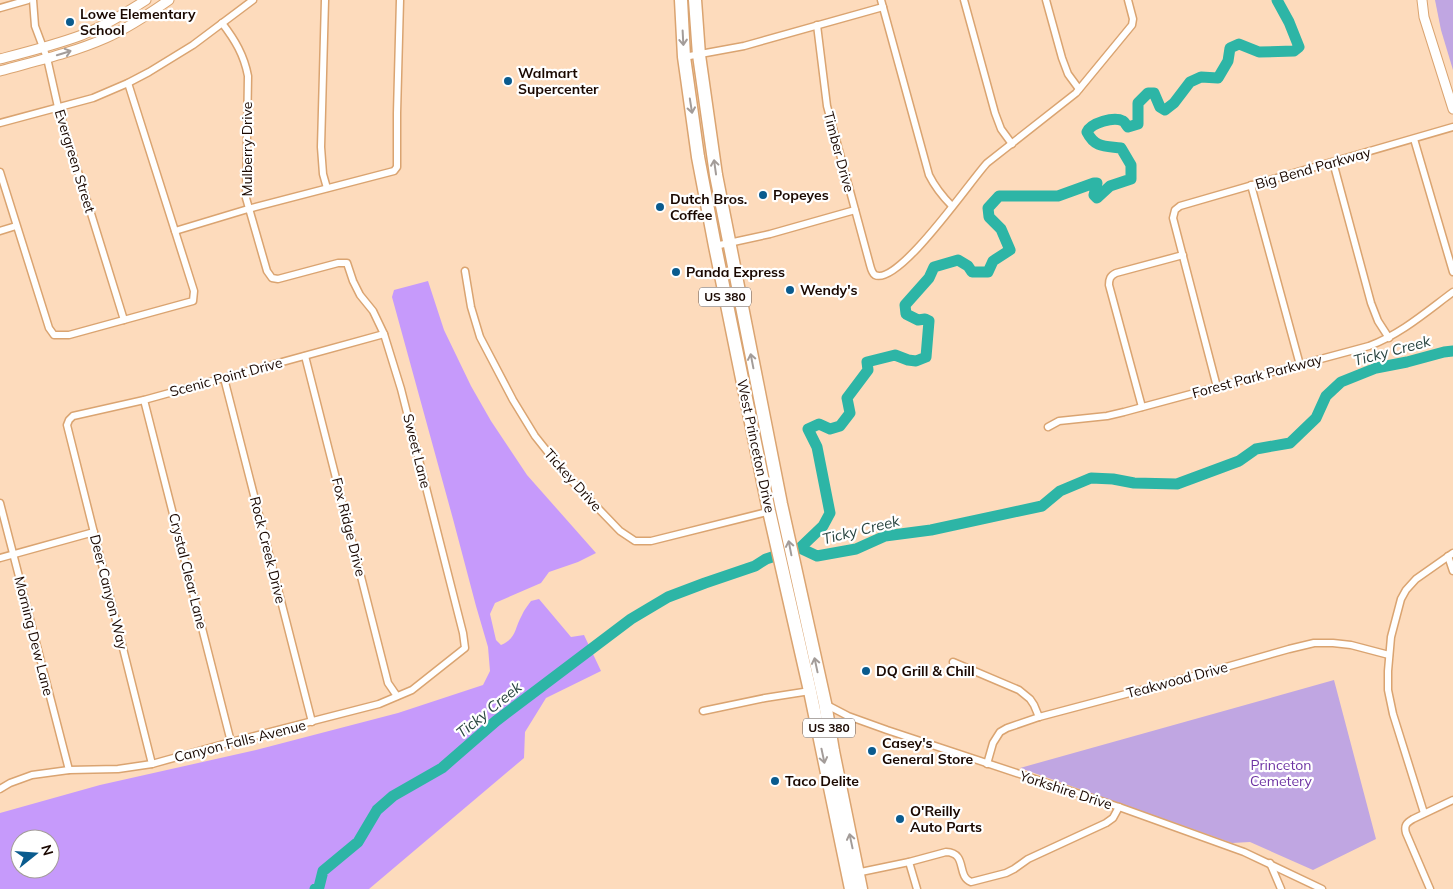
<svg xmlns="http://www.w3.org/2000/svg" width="1453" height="889" viewBox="0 0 1453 889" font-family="Mulish,sans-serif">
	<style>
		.green { fill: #c0a6e2 }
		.forest { fill: #c69afb; fill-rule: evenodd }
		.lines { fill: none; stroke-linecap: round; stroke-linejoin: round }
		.river { stroke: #2db5a6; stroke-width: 11 }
		.street-casing { stroke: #daa471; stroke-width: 9 }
		.secondary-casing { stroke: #daa471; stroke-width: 11 }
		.highway-casing { stroke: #daa471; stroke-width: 15 }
		.street { stroke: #fff; stroke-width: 6 }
		.secondary { stroke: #fff; stroke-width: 9 }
		.highway { stroke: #fff; stroke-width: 12 }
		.oneway { stroke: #a39c99 }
		.poi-dot { fill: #0a5b8e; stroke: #fff; stroke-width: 2 }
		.labels { text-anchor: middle; stroke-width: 4.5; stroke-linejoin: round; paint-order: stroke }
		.shield { fill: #fff; stroke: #5f524c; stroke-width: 1 }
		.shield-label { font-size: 12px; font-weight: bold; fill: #1a0800 }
		.poi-label { font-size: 14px; font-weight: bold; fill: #1a0800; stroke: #fff; text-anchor: start }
		.street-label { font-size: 14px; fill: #1a0800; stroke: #fff }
		.park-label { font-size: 14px; fill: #6e34a3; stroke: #fff }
		.water-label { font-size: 15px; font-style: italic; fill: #2b4642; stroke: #fff }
	</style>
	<rect width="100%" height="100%" fill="#fddbbc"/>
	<g class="green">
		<polygon points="1435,0 1453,0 1453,70 1441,30"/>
		<polygon points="1334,680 1376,839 1313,870 1250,842 1232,843 1020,768"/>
	</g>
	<path class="forest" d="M428,281L444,330L471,386L491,421L527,475L596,553L578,562L549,572L541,583L495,603L490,614L496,640L501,645C517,638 514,629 522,615C524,610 528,605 531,601L539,599L571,637L584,635L601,671L546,698L525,732L524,758L369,889H0V813L100,785L256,750L398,713L483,685L490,671L488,647L476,606L453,519L392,297L394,290ZM20,839H50V869H20Z"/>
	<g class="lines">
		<g class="river">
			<polyline points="800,548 817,556 856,549 885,536 931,530 1042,506 1060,491 1091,478 1113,479 1134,483 1177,484 1239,461 1256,449 1290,443 1316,418 1326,396 1341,382 1376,368 1407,362 1444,352 1453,351"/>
			<path d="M315,889L319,887L323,871L358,842L377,810L393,796L442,768L496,721L631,619L668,597L705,583L755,566L766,559L800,548L823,526L830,513L817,447L808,429L819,424L830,429L840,426L850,413L847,398L868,370L867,362L895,355L908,360L916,361L926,357L929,321L925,319L918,320L906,314L905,305L929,278L934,267L958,260L968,266L972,272H988L993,261L1010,250L1001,229L989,217L988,208L999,196H1058L1094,183H1097L1094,195L1097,198L1110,186L1131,179V165L1121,148C1105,146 1095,148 1087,132C1091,123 1114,116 1123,121C1125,122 1126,125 1128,127L1138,124V103L1148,93H1154L1160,107L1165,110L1174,103L1190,82L1201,77L1218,78L1228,61L1230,48L1239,44L1259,52L1294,51L1299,47L1289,22L1277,0"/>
		</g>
		<g class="street-casing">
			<g id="street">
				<polyline points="33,0 35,26 47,58 58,107 124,320"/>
				<polyline points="325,0 321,147 323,174 327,188"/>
				<path d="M881,0L929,175C935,187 942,196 952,206"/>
				<polyline points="964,0 995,113 1001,129 1012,144"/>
				<polyline points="1046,0 1062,58 1068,74 1079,89"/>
				<polyline points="0,8 28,0"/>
				<path d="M817,25L827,106L870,265C871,269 872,273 875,275C898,287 971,180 987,163L1076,93L1132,25L1133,19L1128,0"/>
				<polyline points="684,57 744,46 883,7"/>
				<polyline points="0,123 93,98 128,83 149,72 193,45 253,0"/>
				<polyline points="1414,139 1453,272"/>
				<polyline points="1333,162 1371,303 1378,321 1389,338"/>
				<polyline points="0,172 49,328 54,335 69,335 193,301 194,291 128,83"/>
				<polyline points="1251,185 1300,365"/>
				<polyline points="0,231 16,226"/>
				<polyline points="175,231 248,209 394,171 397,167 397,113 400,0"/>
				<polyline points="715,246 770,234 855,210"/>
				<polyline points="465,271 471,307 480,337 513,400 535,436 566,475 620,531 635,541 651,541 771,511"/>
				<polyline points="305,356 388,683 397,696"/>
				<polyline points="224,378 312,722"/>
				<polyline points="1217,387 1173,218 1175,210 1180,206 1453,127"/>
				<polyline points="144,400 231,742"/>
				<path d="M1142,407L1109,285C1109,279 1110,276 1116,273L1183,255"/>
				<path d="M1048,427L1059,421L1107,416L1124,412L1369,346C1401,334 1426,312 1453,292"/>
				<polyline points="0,503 69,770"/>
				<polyline points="1448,556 1453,571"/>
				<polyline points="0,558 94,532"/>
				<polyline points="953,662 1019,690 1030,699 1034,705 1039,717"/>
				<polyline points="825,704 848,716 887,730 1119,807 1244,852 1322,889"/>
				<polyline points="703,711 765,698 810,691 812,693"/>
				<polyline points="152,764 67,425 69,420 73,416 144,400 384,334"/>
				<polyline points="987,764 993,743 1000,732 1007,728 1039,717 1205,673 1289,649 1314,643 1333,643 1351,645 1389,655"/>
				<path d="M0,789L10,783L32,775L69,770L118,769L152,764L231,742L379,704L412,690L465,648L463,633L401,389L384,334L373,311L360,295L353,281L347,263H338L278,279L272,278L267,271L246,198L248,76C244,55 235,40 222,23"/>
				<polyline points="1424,813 1393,714 1388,690 1388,671 1391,637 1401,599 1406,590 1416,579 1453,553"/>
				<polyline points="909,862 917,889"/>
				<polyline points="1270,863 1281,889"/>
				<path d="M856,873L909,862L946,852C968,853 956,876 971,882L975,881L1006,873L1014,869L1028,859L1106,823L1113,818L1119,807"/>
				<path d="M1430,889L1406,833C1404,826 1406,823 1413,819L1453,800"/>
			</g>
		</g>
		<g class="secondary-casing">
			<g id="secondary">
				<polyline points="1422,0 1424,17 1453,109"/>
				<path d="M0,59C27,52 55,45 82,35C104,26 126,13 146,0"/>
				<path d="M0,71C36,61 72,53 106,38C128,28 149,14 169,0"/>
			</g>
		</g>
		<g class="highway-casing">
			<g id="highway">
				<polyline points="681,0 684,57 687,78 698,157 715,246 769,511 810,691 851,889"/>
				<polyline points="695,0 699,55 716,175 781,504 825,703 833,751 861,889"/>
			</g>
		</g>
		<use href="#street" class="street"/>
		<use href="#secondary" class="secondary"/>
		<use href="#highway" class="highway"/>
	</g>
	<defs><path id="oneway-shaft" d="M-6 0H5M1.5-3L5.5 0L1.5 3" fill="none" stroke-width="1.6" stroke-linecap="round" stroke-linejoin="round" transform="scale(1.25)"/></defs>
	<g class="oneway">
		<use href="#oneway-shaft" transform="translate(683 38) rotate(87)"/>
		<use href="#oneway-shaft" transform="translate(64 53) rotate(-17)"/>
		<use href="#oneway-shaft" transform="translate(691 106) rotate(81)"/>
		<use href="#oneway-shaft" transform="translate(715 167) rotate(-98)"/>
		<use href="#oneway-shaft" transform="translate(752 361) rotate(-101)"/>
		<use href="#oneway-shaft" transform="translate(790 548) rotate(-101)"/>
		<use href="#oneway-shaft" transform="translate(816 665) rotate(-102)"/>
		<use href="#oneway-shaft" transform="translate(823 756) rotate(78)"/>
		<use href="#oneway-shaft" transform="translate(851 841) rotate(-102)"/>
	</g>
	<g class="poi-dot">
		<circle cx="70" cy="22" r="5"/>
		<circle cx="508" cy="81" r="5"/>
		<circle cx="763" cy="195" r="5"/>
		<circle cx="660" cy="207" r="5"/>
		<circle cx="676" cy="272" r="5"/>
		<circle cx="790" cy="290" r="5"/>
		<circle cx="866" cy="671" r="5"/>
		<circle cx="872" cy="751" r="5"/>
		<circle cx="775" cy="781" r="5"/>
		<circle cx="900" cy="819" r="5"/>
	</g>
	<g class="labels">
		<g class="shield">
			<rect x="699" y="287.5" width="52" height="19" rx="4"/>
			<rect x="803" y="718.5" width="52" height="19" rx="4"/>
		</g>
		<g class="shield-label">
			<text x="725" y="301">US 380</text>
			<text x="829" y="732">US 380</text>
		</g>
		<g class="poi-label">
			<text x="80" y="19">Lowe Elementary<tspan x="80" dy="16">School</tspan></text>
			<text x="518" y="78">Walmart<tspan x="518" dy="16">Supercenter</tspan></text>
			<text x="773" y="200">Popeyes</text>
			<text x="670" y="204">Dutch Bros.<tspan x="670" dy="16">Coffee</tspan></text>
			<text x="686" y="277">Panda Express</text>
			<text x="800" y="295">Wendy's</text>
			<text x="876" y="676">DQ Grill &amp; Chill</text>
			<text x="882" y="748">Casey's<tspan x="882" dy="16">General Store</tspan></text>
			<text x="785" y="786">Taco Delite</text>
			<text x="910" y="816">O'Reilly<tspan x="910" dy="16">Auto Parts</tspan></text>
		</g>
		<g class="street-label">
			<text transform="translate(247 149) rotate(-90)" y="5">Mulberry Drive</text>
			<text transform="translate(839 152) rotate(75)" y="5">Timber Drive</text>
			<text transform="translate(75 161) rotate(73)" y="5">Evergreen Street</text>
			<text transform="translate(1313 168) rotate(-16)" y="5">Big Bend Parkway</text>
			<text transform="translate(1257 376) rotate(-15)" y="5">Forest Park Parkway</text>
			<text transform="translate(226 377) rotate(-15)" y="5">Scenic Point Drive</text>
			<text transform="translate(756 446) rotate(78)" y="5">West Princeton Drive</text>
			<text transform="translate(417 451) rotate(76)" y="5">Sweet Lane</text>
			<text transform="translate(573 480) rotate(48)" y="5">Tickey Drive</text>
			<text transform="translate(349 527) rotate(76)" y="5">Fox Ridge Drive</text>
			<text transform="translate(268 550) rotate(76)" y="5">Rock Creek Drive</text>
			<text transform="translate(188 571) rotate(76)" y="5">Crystal Clear Lane</text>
			<text transform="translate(109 592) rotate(76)" y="5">Deer Canyon Way</text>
			<text transform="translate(34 636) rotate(76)" y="5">Morning Dew Lane</text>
			<text transform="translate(1177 680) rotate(-15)" y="5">Teakwood Drive</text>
			<text transform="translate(240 741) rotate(-14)" y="5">Canyon Falls Avenue</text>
			<text transform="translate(1066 790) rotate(18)" y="5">Yorkshire Drive</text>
		</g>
		<g class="park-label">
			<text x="1281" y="770">Princeton<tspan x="1281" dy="16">Cemetery</tspan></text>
		</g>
		<g class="water-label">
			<text transform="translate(1392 351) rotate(-15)" y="5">Ticky Creek</text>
			<text transform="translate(861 530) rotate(-14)" y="5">Ticky Creek</text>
			<text transform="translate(489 710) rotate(-39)" y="5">Ticky Creek</text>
		</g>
	</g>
	<g transform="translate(35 854) rotate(73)"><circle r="24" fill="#ffffff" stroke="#a39c99"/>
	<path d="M0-4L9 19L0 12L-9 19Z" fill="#0a5b8e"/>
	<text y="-8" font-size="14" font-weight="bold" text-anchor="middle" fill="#1a0800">N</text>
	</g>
</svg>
